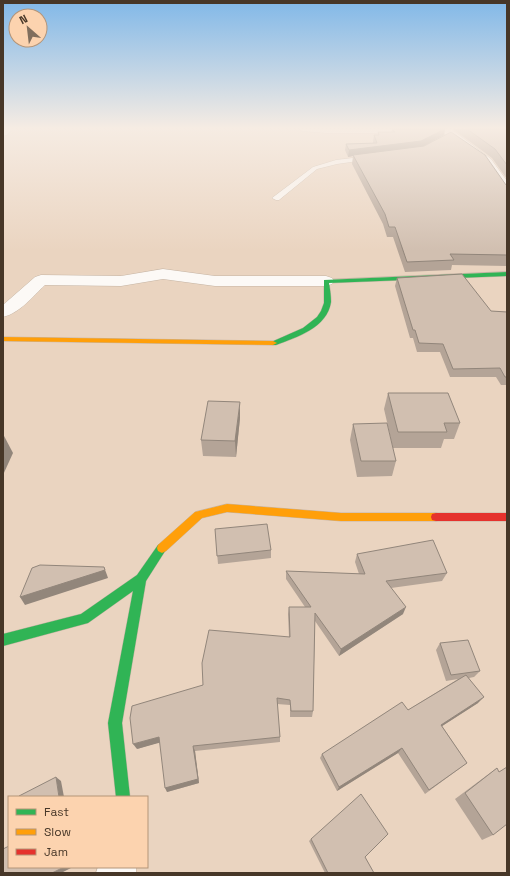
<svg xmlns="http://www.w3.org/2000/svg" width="510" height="876" viewBox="0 0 510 876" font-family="'Space Grotesk',sans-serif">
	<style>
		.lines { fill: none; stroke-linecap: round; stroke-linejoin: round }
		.lane-casing { stroke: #c5b4a4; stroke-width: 1 }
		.street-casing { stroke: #c5b4a4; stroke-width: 1 }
		.fast-casing { stroke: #c5b4a4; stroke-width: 1 }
		.slow-casing { stroke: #c5b4a4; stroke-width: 1 }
		.jam-casing { stroke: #c5b4a4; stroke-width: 1 }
		.lane { fill: #fcf9f6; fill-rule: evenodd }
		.street { fill: #fcf9f6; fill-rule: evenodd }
		.fast { fill: #30b455; fill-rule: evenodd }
		.slow { fill: #ff9f0a; fill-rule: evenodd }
		.jam { fill: #e5322d; fill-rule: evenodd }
		.wall { fill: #b4a497 }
		.shaded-wall { fill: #92867b }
		.building { fill: #d1bfb0; stroke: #92867b }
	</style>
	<rect width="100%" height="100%" fill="#ead4c0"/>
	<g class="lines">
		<g class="lane-casing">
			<g id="lane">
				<polygon points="299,129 409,129 412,131 409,133 327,133 302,131"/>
				<polygon points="370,156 373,158 372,159 337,164 317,169 279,200 276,200 272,198 313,167 336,160"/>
			</g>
		</g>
		<g class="street-casing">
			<g id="street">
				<polygon points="3,129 12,129 7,135 3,136"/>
				<polygon points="441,129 451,129 491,159 507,181 507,194 503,193 483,163 447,137"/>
				<path d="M163,269L215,276H326L332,278L334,281L332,284L326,286H215L163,279L121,286L45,285C33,296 20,313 3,317V305L35,277L41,275L121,276Z"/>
				<polygon points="98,867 136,867 136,873 96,873"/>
			</g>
		</g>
		<g class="fast-casing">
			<g id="fast">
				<path d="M507,272V276L329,283C330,289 331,296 331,302C327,328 297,337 276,345H273L269,343L303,328L317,317L321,311L324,303V280Z"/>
				<polygon points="162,543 166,545 167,548 146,581 122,723 130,797 116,797 108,723 133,591 88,623 3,646 3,634 81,614 137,575 158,545"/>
			</g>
		</g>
		<g class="slow-casing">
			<g id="slow">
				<polygon points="3,337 273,341 277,343 273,345 3,341"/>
				<polygon points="227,504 341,513 436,513 440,514 441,517 440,520 436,521 341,521 227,512 202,518 166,551 162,553 158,551 157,548 158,545 195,512"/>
			</g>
		</g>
		<g class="jam-casing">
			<polygon id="jam" points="436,513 507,513 507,521 436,521 432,520 431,517 432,514"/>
		</g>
		<use href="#lane" class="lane"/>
		<use href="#street" class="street"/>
		<use href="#fast" class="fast"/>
		<use href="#slow" class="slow"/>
		<use href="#jam" class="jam"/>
	</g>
	<g class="wall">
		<polygon points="392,129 445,129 444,135 423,146 507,185 507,266 452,265 451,270 405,272 393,237 387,237 383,224 352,164 353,156 348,157 345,150 346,144 373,143 373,141 374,135 378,135 378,132 391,132"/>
		<polygon points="453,129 507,129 507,179 492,158"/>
		<polygon points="397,278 491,311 507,312 507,385 501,385 496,377 450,377 440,352 417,352 413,338 410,338 395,286"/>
		<polygon points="388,393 460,423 454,439 444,439 441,448 393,448 384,409"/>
		<polygon points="240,418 236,457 203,456 201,440"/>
		<polygon points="353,424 396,461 392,476 357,477 350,440"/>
		<polygon points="215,529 271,550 271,558 218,564"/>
		<polygon points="357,554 447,573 442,581 391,588 403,614 339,656 315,621 313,711 312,717 290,717 290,705 277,704 280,737 280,742 195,751 199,783 167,792 160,742 137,749 203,685 289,637 288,614 289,607 305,607 286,579 286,571 359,574 355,562"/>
		<polygon points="440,643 480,671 474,677 469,678 478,703 442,726 467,763 425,794 398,753 337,791 320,758 322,754 408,710 458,679 446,681 436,650"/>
		<polygon points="497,768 493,835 482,840 455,799 486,776"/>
		<polygon points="311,839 365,857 374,873 325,873 309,841"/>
	</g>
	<g class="shaded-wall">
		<polygon points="445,129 444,135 420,148 353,155 353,156 348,157 349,150"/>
		<polygon points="240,402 240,418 236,457 235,441"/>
		<polygon points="3,434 13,453 3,475"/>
		<polygon points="104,567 107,575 108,578 25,605 20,597"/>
		<polygon points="406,607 403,614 339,656 341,649"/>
		<polygon points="484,697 478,703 436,730 441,725"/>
		<polygon points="159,737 162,742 137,749 133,744"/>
		<polygon points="193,746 195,751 199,783 167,792 165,788"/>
		<polygon points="402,748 398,753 337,791 339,787"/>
		<polygon points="56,777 61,781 64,797 59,797"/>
		<polygon points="64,867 73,867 61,873 52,873"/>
	</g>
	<g class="building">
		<polygon points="392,129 445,129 421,141 349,150 346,144 377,143 374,135 379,135 378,132 395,132"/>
		<polygon points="467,129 507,129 507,165 495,149"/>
		<polygon points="451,132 485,155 506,185 507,185 507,255 450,254 454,260 407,262 395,227 389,227 385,214 353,155 424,146"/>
		<polygon points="462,274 491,311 507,312 507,377 505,377 500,368 453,369 443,344 419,343 415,330 413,330 397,278"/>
		<polygon points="388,393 448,393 460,423 444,423 447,432 398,432"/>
		<polygon points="208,401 240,402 235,441 201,440"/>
		<polygon points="387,423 396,461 361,461 353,424"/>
		<polygon points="267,524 271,550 217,556 215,529"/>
		<polygon points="433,540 447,573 386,581 406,607 341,649 315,613 313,711 291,711 290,700 277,698 280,737 193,746 198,779 165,788 159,737 133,744 130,718 132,706 203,685 202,663 209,630 290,637 289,607 311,607 286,571 365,574 357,554"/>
		<polygon points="40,565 104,567 105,570 20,597 32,568"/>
		<polygon points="468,640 480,671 451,675 440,643"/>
		<polygon points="466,675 484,697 441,725 467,763 429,790 402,748 339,787 322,754 402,702 408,710"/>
		<polygon points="507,767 507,824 493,835 465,793 497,768 499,772"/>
		<polygon points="56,777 59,797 19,797 19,796"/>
		<polygon points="361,794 388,834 365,857 374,873 328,873 311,839"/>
		<polygon points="9,846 9,867 64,867 52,873 3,873 3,849"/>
	</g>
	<linearGradient id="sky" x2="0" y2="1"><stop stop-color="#81b8e8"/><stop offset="0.51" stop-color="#f6ece3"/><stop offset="1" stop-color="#f6ece3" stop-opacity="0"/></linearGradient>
	<rect width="510" height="251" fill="url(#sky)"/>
	<rect width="510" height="876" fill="none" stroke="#473728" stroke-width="8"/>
	<rect x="8" y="796" width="140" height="72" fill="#fcd3af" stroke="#b49579"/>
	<rect x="16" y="809" width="20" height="6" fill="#30b455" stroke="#b49579"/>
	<text x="44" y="816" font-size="12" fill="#473728">Fast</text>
	<rect x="16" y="829" width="20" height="6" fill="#ff9f0a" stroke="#b49579"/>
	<text x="44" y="836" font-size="12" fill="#473728">Slow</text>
	<rect x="16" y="849" width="20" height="6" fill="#e5322d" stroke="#b49579"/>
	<text x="44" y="856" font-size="12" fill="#473728">Jam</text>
	<g transform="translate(28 28) rotate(332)"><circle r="19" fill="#fcd3af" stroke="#b49579"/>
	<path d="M0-3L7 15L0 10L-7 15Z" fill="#806e5d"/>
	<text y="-6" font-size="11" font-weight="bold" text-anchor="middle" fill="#473728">N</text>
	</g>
</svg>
